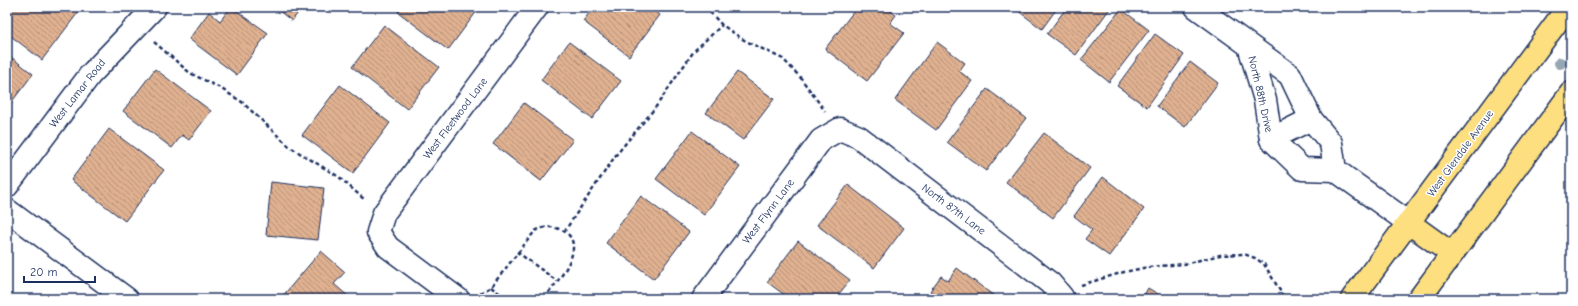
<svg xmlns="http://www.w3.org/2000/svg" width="1578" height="306" viewBox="0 0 1578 306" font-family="'Comic Neue',sans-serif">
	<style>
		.building { fill: url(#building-back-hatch); stroke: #1b2f5e }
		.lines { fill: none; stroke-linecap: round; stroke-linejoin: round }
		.minor-casing { stroke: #1b2f5e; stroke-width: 25 }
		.major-casing { stroke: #1b2f5e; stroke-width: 25 }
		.path { stroke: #1b2f5e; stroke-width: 2.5; stroke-dasharray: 4 3; stroke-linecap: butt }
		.minor { stroke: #fff; stroke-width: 22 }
		.major { stroke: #fddf80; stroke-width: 22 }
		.tree { fill: #96a7b3 }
		.labels { text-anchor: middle; stroke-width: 3; stroke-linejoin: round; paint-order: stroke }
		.street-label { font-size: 11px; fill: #1b2f5e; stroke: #fff }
	</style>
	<defs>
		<pattern id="building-back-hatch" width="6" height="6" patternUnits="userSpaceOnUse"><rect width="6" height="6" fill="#dfb190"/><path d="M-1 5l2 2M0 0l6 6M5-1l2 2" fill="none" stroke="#b49079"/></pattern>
	</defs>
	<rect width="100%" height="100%" fill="#fff"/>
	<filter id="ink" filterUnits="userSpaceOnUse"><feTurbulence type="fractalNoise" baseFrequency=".025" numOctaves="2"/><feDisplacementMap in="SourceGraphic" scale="8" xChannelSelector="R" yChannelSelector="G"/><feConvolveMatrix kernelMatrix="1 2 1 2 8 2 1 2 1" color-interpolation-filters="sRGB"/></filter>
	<g filter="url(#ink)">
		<g class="building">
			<polygon points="7,7 75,7 80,10 42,60 7,33"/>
			<polygon points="231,7 268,33 237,75 189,39 209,12 220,21"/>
			<polygon points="274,7 302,7 292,21"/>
			<polygon points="402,7 480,7 448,50 398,12"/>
			<polygon points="594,7 650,7 660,15 629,56 583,21"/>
			<polygon points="857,7 885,7 896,15 890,23 904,33 867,81 825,49"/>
			<polygon points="1013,7 1058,7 1042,29"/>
			<polygon points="1067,7 1111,7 1076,55 1047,34"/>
			<polygon points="1121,9 1149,30 1109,82 1081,60"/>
			<polygon points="384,25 439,67 407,109 352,67"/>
			<polygon points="1155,34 1184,55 1147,107 1117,86"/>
			<polygon points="569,42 621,81 592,119 541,80"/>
			<polygon points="937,42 965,63 959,71 972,81 936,130 895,100"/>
			<polygon points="7,54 33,74 7,108"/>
			<polygon points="1190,62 1218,83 1185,127 1157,106"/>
			<polygon points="155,69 211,111 189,140 182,135 172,148 123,111"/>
			<polygon points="737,72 774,99 743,140 706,113"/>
			<polygon points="340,85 390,123 353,173 302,135"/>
			<polygon points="987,89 1026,118 986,171 947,142"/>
			<polygon points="524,103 573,140 541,181 493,144"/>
			<polygon points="109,129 164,170 125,221 71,180"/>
			<polygon points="692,131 740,167 704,215 656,179"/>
			<polygon points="1044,133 1090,168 1053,218 1006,182"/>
			<polygon points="1103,177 1144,209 1109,256 1085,239 1092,230 1074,216"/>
			<polygon points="271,182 324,188 318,240 266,235"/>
			<polygon points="848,185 904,228 874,268 817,225"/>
			<polygon points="641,196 689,232 654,279 606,243"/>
			<polygon points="798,241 850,280 835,299 803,299 799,296 797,299 790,299 767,282"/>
			<polygon points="321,251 345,272 334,284 349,297 347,299 283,299 281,298"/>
			<polygon points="957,268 998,299 935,299 937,297 930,291 941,276 948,281"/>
			<polygon points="1148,288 1166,299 1142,299"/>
		</g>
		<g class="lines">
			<g class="minor-casing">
				<g id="minor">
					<polyline points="1196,7 1290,75 1311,119 1331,143 1335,170"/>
					<polyline points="1249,46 1265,100 1271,139 1302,169 1335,170 1409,223"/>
					<polyline points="1271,139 1311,119"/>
					<polyline points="7,186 90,75 155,7"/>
					<polyline points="7,210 127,299"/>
					<polyline points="458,299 388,247 378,232 384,213 537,7"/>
					<polyline points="703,299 821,140 840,129 859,137 1050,283 1062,297 1061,299"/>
				</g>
			</g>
			<g class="major-casing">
				<g id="major">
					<polyline points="1409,223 1452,254"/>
					<polyline points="1352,299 1568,7"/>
					<polyline points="1419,299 1571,93"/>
				</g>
			</g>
			<g class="path">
				<polyline points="113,7 118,12"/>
				<polyline points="705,7 722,25 744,40 783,59 800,77 825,111"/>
				<polyline points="154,42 190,73 220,88 242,102 290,147 339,177 365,200"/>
				<polyline points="564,232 616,155 655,108 694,51 722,25"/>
				<polyline points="517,252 557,281"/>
				<polyline points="1081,285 1124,272 1148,267 1184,264 1220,255 1244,254 1255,258 1264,264 1285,299"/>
				<polyline points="491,287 507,299"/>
				<path d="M480,293L491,287L535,231C545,226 552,226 562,230C591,245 555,284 544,299"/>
			</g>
			<use href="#minor" class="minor"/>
			<use href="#major" class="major"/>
		</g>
		<circle class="tree" cx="1560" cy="63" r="6"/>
	</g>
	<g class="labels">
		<g class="street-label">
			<text transform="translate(77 93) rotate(-52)" y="4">West Lamar Road</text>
			<text transform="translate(1261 94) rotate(77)" y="4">North 88th Drive</text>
			<text transform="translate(455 118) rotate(-53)" y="4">West Fleetwood Lane</text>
			<text transform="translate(1460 153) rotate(-54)" y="4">West Glendale Avenue</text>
			<text transform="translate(954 209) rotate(37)" y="4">North 87th Lane</text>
			<text transform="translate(768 211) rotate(-53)" y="4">West Flynn Lane</text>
		</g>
	</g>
	<rect width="1578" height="306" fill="none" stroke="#fff" stroke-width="24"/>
	<rect x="12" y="12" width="1554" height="282" fill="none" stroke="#1b2f5e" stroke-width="1.5" filter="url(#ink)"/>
	<path d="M24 276v6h71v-6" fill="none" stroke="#1b2f5e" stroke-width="2"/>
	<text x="30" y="276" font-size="12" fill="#1b2f5e" stroke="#ffffff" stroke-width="3" paint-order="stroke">20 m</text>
</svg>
